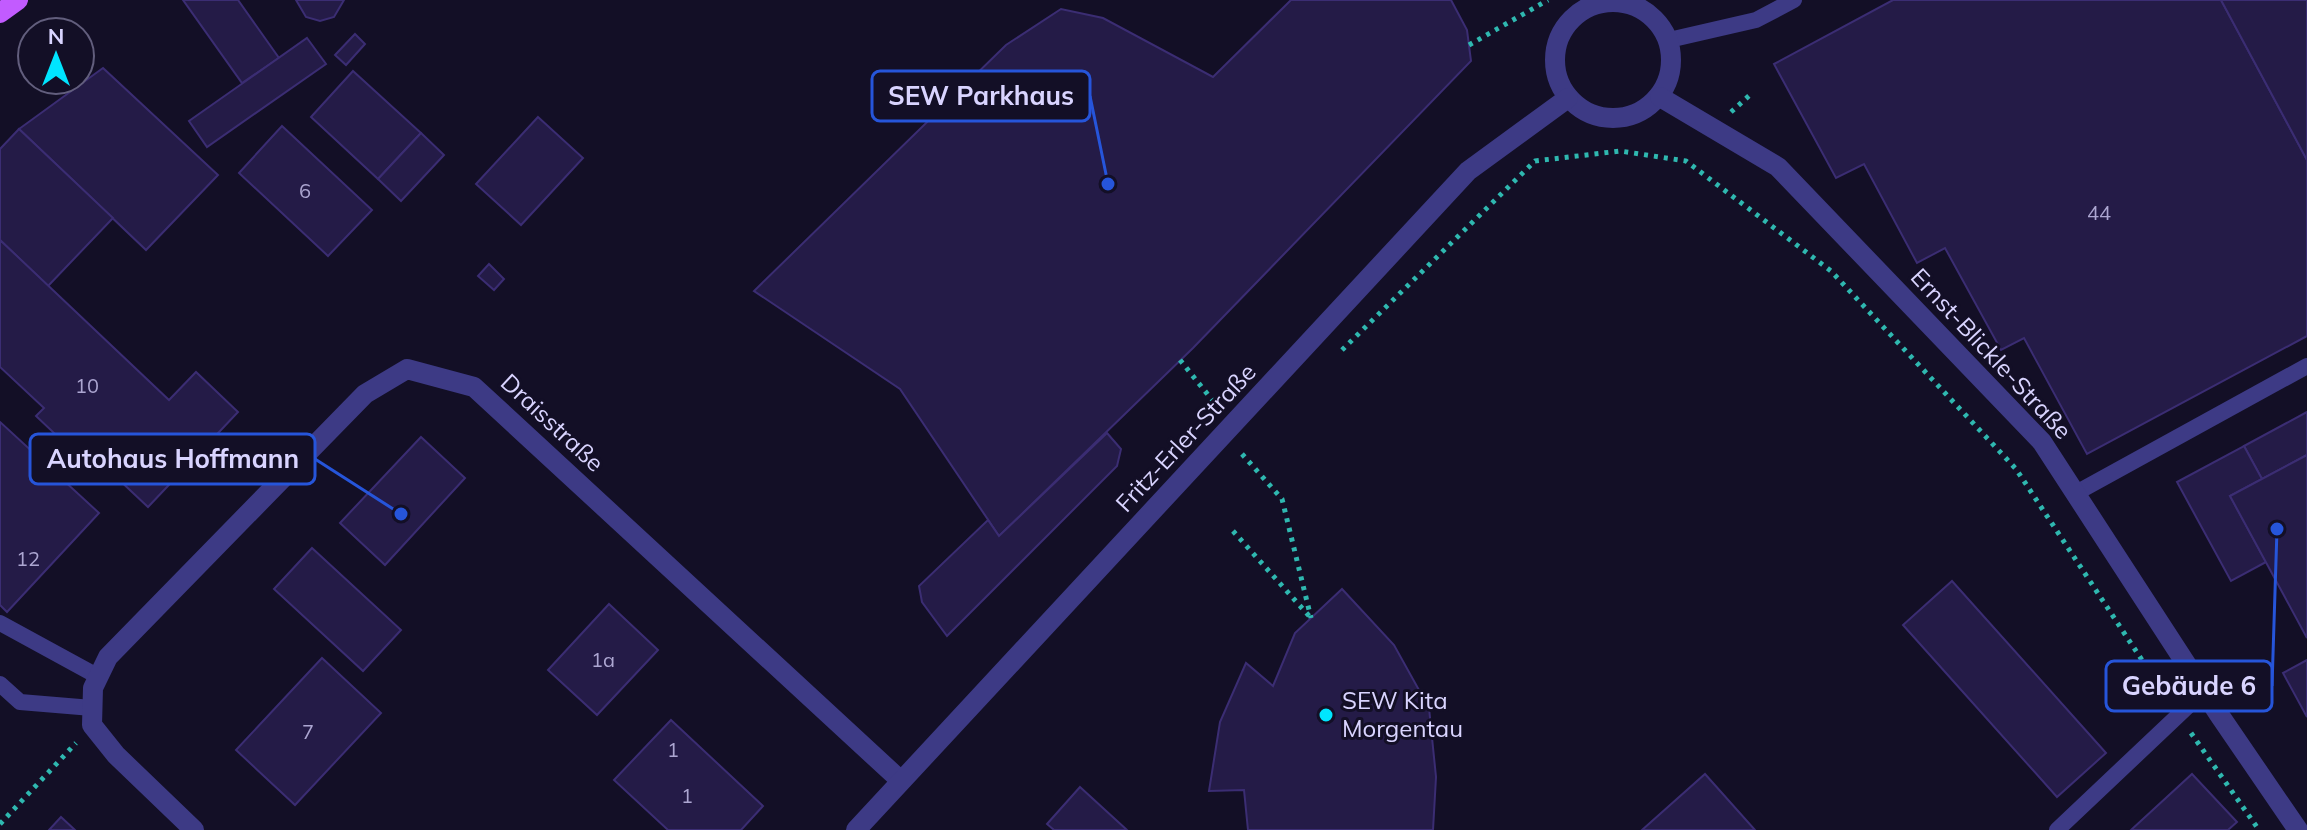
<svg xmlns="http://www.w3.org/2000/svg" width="2307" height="830" viewBox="0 0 2307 830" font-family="Mulish,sans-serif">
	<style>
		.building { fill: #241b47; stroke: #3b2d73; stroke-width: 2 }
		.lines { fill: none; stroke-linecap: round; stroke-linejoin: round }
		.path { stroke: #2fb8b0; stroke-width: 5; stroke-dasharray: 4 6; stroke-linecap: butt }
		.service { stroke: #3d3a85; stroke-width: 16 }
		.minor { stroke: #3d3a85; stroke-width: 20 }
		.primary { stroke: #c25bff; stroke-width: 20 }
		.poi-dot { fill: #00e5ff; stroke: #130f26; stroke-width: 3 }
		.labels { text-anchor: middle; stroke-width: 6; stroke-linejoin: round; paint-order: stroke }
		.number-label { font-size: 20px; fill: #aca6d1 }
		.street-label { font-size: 24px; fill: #d9d4ff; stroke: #130f26 }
		.poi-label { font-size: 24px; fill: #d9d4ff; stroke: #130f26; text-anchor: start }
		.leader { fill: none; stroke: #2655da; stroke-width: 3 }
		.callout-dot { fill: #2655da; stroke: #130f26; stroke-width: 3 }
		.callout { fill: #130f26; stroke: #2655da; stroke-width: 3 }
		.callout-label { font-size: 26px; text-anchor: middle; font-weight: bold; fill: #d9d4ff }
	</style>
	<rect width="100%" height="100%" fill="#130f26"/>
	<g class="building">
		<polygon points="183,0 238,0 279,58 242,83"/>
		<polygon points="296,0 344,0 334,17 320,21 306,17"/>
		<polygon points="1291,0 1451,0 1467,30 1471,61 1193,348 999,536 900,389 754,291 1006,45 1061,9 1103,18 1213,77"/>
		<polygon points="1893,0 2221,0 2307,160 2307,336 2087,454 2024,338 2001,350 1945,248 1917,263 1864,164 1836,178 1774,64"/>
		<polygon points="2221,0 2307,0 2307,160"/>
		<polygon points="355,34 365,44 346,65 335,55"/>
		<polygon points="307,38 326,64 207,147 189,121"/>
		<polygon points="103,68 218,175 146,250 19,129"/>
		<polygon points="353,71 421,133 378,179 311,117"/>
		<polygon points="538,117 583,158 521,225 476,184"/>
		<polygon points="282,126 372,210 328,256 239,173"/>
		<polygon points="19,129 113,218 48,286 0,240 0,149"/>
		<polygon points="421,133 444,155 401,201 378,179"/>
		<polygon points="0,240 169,400 196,372 238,412 148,507 81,444 73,451 36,416 44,408 0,367"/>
		<polygon points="489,264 504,279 494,290 478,276"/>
		<polygon points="2307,412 2307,455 2262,479 2244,446"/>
		<polygon points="0,422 99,513 7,612 0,605"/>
		<polygon points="1107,433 1121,449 1117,466 947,636 922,602 919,586 988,520 999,536"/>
		<polygon points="421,437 465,478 385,565 340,523"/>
		<polygon points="2244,446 2262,479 2230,496 2266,562 2231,581 2177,482"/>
		<polygon points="2307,455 2307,638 2230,496"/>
		<polygon points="312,548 401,630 363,671 274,589"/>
		<polygon points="1952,581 2106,753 2057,797 1903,625"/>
		<polygon points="1342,589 1394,645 1429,708 1436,777 1433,830 1248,830 1244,790 1209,791 1220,722 1246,663 1273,686 1295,633"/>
		<polygon points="609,604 658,650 597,715 548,670"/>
		<polygon points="322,658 381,713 295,805 236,750"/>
		<polygon points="2307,660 2307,717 2283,673"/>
		<polygon points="671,720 763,806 741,830 668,830 614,780"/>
		<polygon points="1705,774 1755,830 1642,830"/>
		<polygon points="2192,774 2237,822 2228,830 2131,830"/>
		<polygon points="1080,787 1127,830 1054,830 1047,824"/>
		<polygon points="61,817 75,830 49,830"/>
	</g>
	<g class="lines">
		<g class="path">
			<polyline points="1469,45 1548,0"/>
			<polyline points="1731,112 1751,94"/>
			<polyline points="1342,350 1535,161 1620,151 1686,161 1831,271 2016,469 2165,695"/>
			<polyline points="1180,360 1217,406"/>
			<polyline points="1242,454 1282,499 1311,618"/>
			<polyline points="1233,531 1310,617"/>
			<polyline points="2191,733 2259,830"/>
			<polyline points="0,824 76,743"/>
		</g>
		<g class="service">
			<polyline points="1669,40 1756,20 1794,0"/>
			<polyline points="2076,493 2307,366"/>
			<polyline points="0,623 99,677"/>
			<polyline points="0,684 20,702 92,708"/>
			<polyline points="2057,830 2204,691"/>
		</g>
		<g class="minor">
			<circle cx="1613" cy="60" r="58"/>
			<polyline points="1660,97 1778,167 2042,442 2218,713 2298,830"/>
			<polyline points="194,830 116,755 92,725 93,688 108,657 365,394 407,369 474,387 900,780"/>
			<polyline points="856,830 1468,171 1568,98"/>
		</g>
		<polyline class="primary" points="0,13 18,0"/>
	</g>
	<circle class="poi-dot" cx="1326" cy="715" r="8"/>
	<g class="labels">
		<g class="number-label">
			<text x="305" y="198">6</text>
			<text x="2099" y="220">44</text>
			<text x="87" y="393">10</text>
			<text x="28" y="566">12</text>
			<text x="603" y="667">1a</text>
			<text x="308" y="739">7</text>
			<text x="673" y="757">1</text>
			<text x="687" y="803">1</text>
		</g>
		<g class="street-label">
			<text transform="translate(1991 354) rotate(47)" y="8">Ernst-Blickle-Straße</text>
			<text transform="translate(552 423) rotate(43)" y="8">Draisstraße</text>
			<text transform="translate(1186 438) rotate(-47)" y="8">Fritz-Erler-Straße</text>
		</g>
		<g class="poi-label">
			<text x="1342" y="709">SEW Kita<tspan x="1342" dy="28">Morgentau</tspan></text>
		</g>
	</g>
	<path class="leader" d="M1108 184L1090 96M401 514L315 459M2277 529L2272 686"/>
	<g class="callout-dot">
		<circle cx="1108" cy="184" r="8"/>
		<circle cx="401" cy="514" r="8"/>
		<circle cx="2277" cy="529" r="8"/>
	</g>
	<g class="callout">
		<rect x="872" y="71" width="218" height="50" rx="8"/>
		<rect x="30" y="434" width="285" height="50" rx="8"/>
		<rect x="2106" y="661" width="166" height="50" rx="8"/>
	</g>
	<g class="callout-label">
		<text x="981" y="105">SEW Parkhaus</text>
		<text x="173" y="468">Autohaus Hoffmann</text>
		<text x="2189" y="695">Gebäude 6</text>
	</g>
	<g transform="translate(56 56)"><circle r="38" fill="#130f26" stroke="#625e7d" stroke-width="2"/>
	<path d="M0-6L14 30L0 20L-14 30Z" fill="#00e5ff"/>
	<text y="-12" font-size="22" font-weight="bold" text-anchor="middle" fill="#d9d4ff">N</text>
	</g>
</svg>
